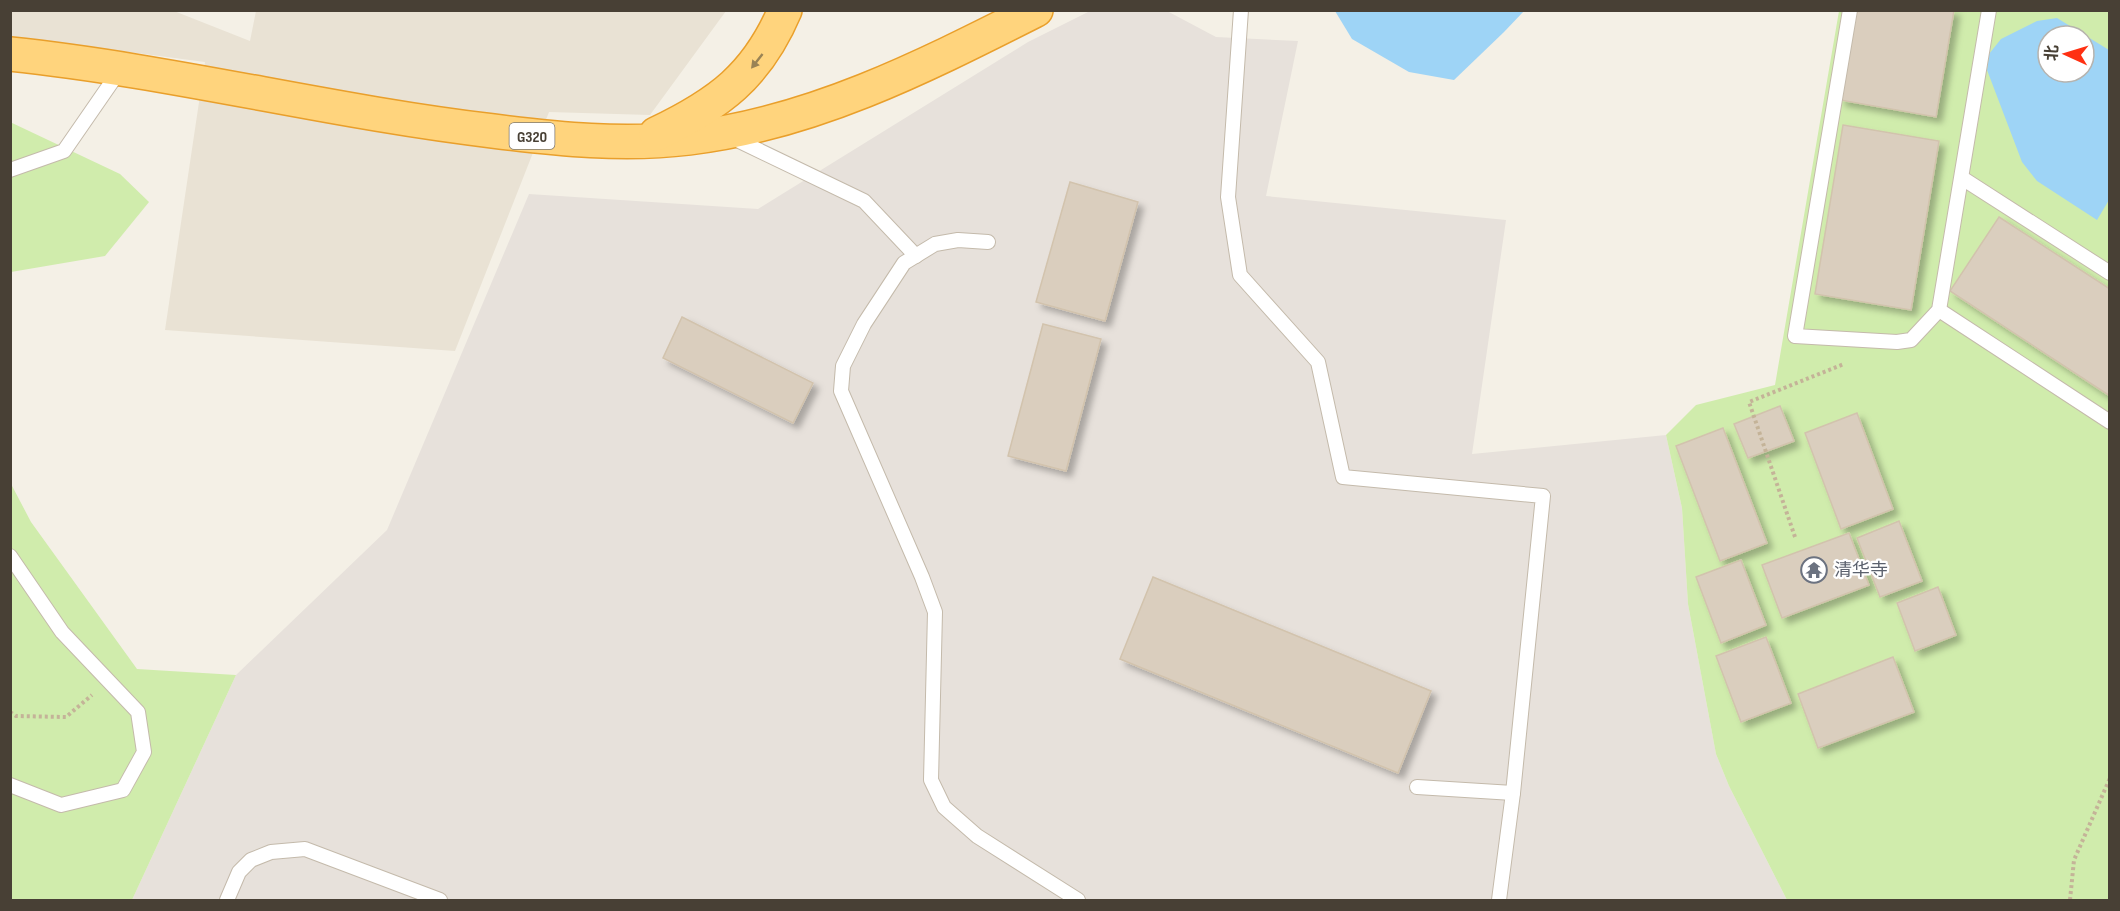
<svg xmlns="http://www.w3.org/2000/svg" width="2120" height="911" viewBox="0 0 2120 911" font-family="'Sofia Sans Condensed','Noto Sans SC',sans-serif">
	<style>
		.residential { fill: #e9e2d4 }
		.industrial { fill: #e7e1db }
		.green { fill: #d0ecac; fill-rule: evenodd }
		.water { fill: #9ed4f6; fill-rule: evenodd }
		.building { fill: #dacebe; stroke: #d2c3ad; stroke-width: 1.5; filter: url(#shadow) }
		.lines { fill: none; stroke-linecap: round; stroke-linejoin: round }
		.service-casing { stroke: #c4baab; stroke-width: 16 }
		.trunk-casing { stroke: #e99f2b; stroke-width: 36 }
		.path { stroke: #c4b398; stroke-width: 4; stroke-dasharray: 3 3; stroke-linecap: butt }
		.service { stroke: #fff; stroke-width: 14 }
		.trunk { stroke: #ffd47d; stroke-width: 33 }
		.oneway { fill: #9a8355 }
		.labels { text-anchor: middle; stroke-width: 4.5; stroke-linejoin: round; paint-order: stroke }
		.shield { fill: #fff; stroke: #7f7972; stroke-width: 1.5 }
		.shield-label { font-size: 16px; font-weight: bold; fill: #484035 }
		.worship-label { font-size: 18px; fill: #5b616d; stroke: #fff; text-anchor: start }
	</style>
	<defs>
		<filter id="shadow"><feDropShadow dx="5.5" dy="5.5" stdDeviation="3" flood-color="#0004"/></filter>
	</defs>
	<rect width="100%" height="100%" fill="#f4f0e6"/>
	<polygon class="residential" points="10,11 174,11 250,41 256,11 726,11 650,115 549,112 455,351 165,330 205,62 106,49 11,42"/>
	<polygon class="industrial" points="1092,10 1167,11 1216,37 1298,41 1266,196 1506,220 1472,454 1666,435 1682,508 1688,604 1716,754 1729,786 1787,900 132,900 236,675 387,530 529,194 758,209 1028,42"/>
	<g class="green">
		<path d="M1839,11H2109V900H1787L1729,786L1716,754L1688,604L1682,508L1666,435L1696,405L1775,385ZM2048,36H2084V72H2048Z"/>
		<polygon points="10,122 120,174 149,202 105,256 11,272"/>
		<polygon points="10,482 31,522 137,669 236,675 132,900 11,900"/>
	</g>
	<g class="water">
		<polygon points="1335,11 1524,11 1504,32 1454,80 1409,72 1352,39"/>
		<path d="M2057,18L2109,50V200L2097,220L2037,181L2022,162L1987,70L1989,54L2001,39L2037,21ZM2048,36H2084V72H2048Z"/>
	</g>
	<g class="building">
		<polygon points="1856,10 1954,10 1936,117 1840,100"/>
		<polygon points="1843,125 1939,141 1911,310 1815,294"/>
		<polygon points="1070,182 1138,202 1105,321 1036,302"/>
		<polygon points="1999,217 2110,289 2110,396 1950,291"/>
		<polygon points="682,317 813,383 793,423 663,358"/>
		<polygon points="1043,324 1101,339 1066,471 1008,456"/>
		<polygon points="1780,406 1794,441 1748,458 1734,424"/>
		<polygon points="1857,413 1893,509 1841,529 1805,433"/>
		<polygon points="1723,428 1767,543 1720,561 1676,446"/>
		<polygon points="1899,521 1922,581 1880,597 1857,538"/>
		<polygon points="1849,533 1869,585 1782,618 1762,565"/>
		<polygon points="1741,560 1766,625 1721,643 1696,577"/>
		<polygon points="1153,577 1431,691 1398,773 1120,659"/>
		<polygon points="1938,587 1956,635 1915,651 1897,603"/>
		<polygon points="1766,637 1791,703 1741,722 1716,656"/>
		<polygon points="1893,657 1914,712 1818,748 1798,694"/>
	</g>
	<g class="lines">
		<g class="service-casing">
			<g id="service">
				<polyline points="1241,10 1228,197 1240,275 1318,362 1343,477 1543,496 1513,793 1499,900"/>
				<polyline points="1850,10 1795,336 1897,342 1911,340 1939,310 1989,10"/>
				<polyline points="731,137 864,201 916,256"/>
				<polyline points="10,170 64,151 120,70"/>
				<polyline points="1962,178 2110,273"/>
				<polyline points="988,242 958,240 935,244 904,263 864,324 843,366 841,391 922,577 935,612 931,780 944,807 977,836 1078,900"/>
				<polyline points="1939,310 2110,422"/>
				<polyline points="10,556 62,632 138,712 144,752 123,790 61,805 10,785"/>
				<polyline points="1417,787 1513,793"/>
				<polyline points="227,900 239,872 251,860 271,852 305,849 440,900"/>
			</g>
		</g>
		<g class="trunk-casing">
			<g id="trunk">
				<path d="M10,54C173,71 331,112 493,131C558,139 623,146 689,138C814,123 925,66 1036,10"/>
				<path d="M656,134C719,104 757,76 785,10"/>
			</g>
		</g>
		<g class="path">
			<polyline points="1795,537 1749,402 1844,364"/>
			<polyline points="10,712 16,716 66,717 92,695"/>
			<polyline points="2070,900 2074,860 2110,778"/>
		</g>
		<use href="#service" class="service"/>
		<use href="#trunk" class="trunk"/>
	</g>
	<defs><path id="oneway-solid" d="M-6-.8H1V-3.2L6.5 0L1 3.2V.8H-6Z" transform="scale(1.5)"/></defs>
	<use class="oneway" href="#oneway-solid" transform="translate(757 61) rotate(128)"/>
	<defs>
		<g id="temple-ring" transform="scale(1.35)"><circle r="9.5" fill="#fff" stroke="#6b7280" stroke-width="1.5"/><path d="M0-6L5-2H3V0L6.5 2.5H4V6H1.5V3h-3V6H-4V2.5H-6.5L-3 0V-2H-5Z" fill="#6b7280"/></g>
	</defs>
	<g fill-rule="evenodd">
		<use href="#temple-ring" x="1814" y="570"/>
	</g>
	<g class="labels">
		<rect class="shield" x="509.5" y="123" width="45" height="26" rx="4.5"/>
		<g class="shield-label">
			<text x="532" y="142">G320</text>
		</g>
		<g class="worship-label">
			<text x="1834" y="576">清华寺</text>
		</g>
	</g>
	<rect width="2120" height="911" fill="none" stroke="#484035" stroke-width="24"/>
	<g transform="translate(2066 54) rotate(274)"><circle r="28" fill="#ffffff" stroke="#b6b3ae" stroke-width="1.5"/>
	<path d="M0-4.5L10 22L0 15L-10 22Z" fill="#ff3012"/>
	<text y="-9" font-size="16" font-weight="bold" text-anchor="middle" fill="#484035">北</text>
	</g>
</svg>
